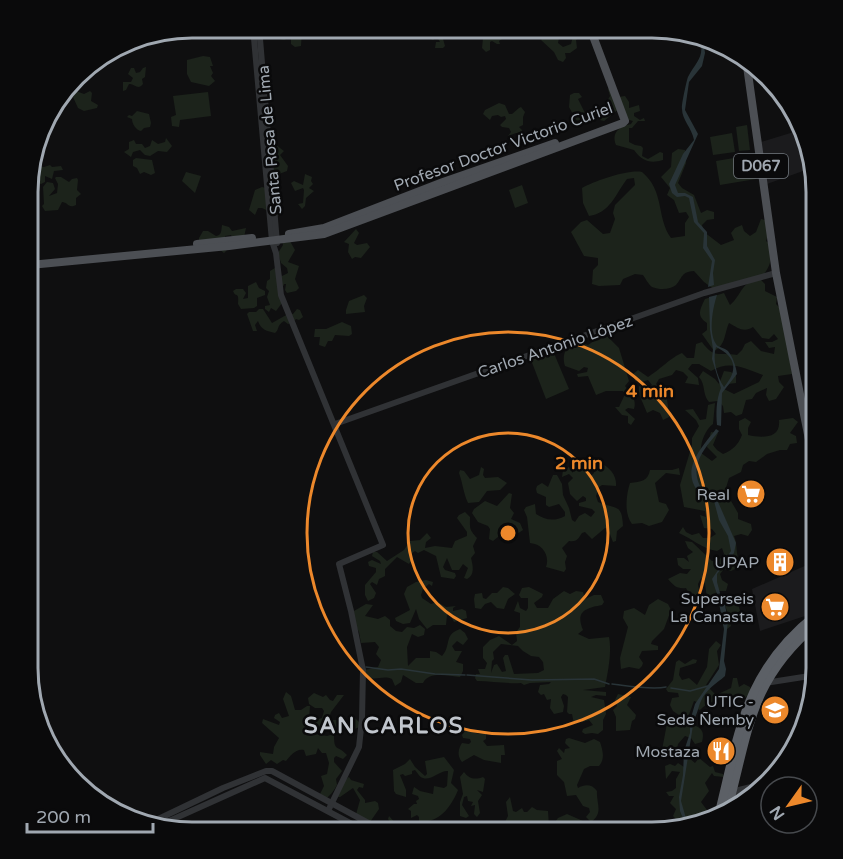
<svg xmlns="http://www.w3.org/2000/svg" width="843" height="859" viewBox="0 0 843 859" font-family="'Varela Round',sans-serif">
	<style>
		.built { fill: #1b1b1d }
		.green { fill: #1c231b; fill-rule: evenodd }
		.water { fill: #293438; fill-rule: evenodd }
		.lines { fill: none; stroke-linecap: round; stroke-linejoin: round }
		.stream { stroke: #293438; stroke-width: 1.5 }
		.minor { stroke: #303235; stroke-width: 6 }
		.major { stroke: #4c4f54; stroke-width: 8 }
		.highway { stroke: #5c6066; stroke-width: 9 }
		.ring { fill: none; stroke: #ec882b; stroke-width: 3 }
		.labels { text-anchor: middle; stroke-width: 5; stroke-linejoin: round; paint-order: stroke }
		.shield { fill: #0a0a0b; stroke: #73797f; stroke-width: 1.5 }
		.shield-label { font-size: 15px; font-weight: bold; fill: #a0a8b1 }
		.street-label { font-size: 16px; fill: #a0a8b1; stroke: #0a0a0b }
		.poi-label { font-size: 16px; fill: #a0a8b1; stroke: #0a0a0b; text-anchor: end }
		.district-label { font-size: 22px; font-weight: bold; letter-spacing: 1.5px; fill: #c1c6cd; stroke: #0a0a0b }
		.rim { fill: none; stroke: #a0a8b1; stroke-width: 3 }
		.centre { fill: #ec882b; stroke: #0a0a0b; stroke-width: 3 }
		.ring-label { font-size: 18px; text-anchor: middle; font-weight: bold; fill: #ec882b; stroke: #0a0a0b; stroke-width: 5; stroke-linejoin: round; paint-order: stroke }
	</style>
	<rect width="100%" height="100%" fill="#0f0f10"/>
	<g class="built">
		<polygon points="797,131 816,181 816,208 803,171 767,184 761,142"/>
		<polygon points="816,561 816,609 811,614 760,631 752,589"/>
	</g>
	<g class="green">
		<polygon points="280,27 284,27 290,34 296,30 290,27 315,27 318,32 314,38 313,33 307,28 302,31 301,46 295,47 291,44 291,37 284,40 276,38 282,31"/>
		<polygon points="404,28 440,28 445,46 443,48 435,48 436,42 440,42 437,37 433,40 427,37 417,38 414,33"/>
		<path d="M485,28L499,34L505,28H544C540,41 529,38 519,37C513,37 511,39 505,37L499,41L500,44H497L492,41L490,42V50L486,52L482,48L483,38L480,33Z"/>
		<polygon points="561,31 563,34 559,38 558,43 563,47 571,44 574,32 577,31 581,35 576,40 577,48 570,53 565,53 566,58 563,62 558,60 554,52 541,40 547,34"/>
		<polygon points="203,56 210,57 213,66 210,66 213,73 211,76 215,81 209,86 191,82 187,74 187,60"/>
		<path d="M146,67L145,77L142,79L143,84C138,91 134,83 129,84L126,90L123,91V82H131L133,78L128,74L131,68H134L136,73L140,72L143,68Z"/>
		<path d="M610,86L618,97L625,96L629,102V108L639,105L640,111L634,113V116L640,120L644,118L645,121H638L632,128H629V142L635,145L641,146L643,148L642,156L648,159L660,152L663,153V160C650,164 642,161 634,150L616,145C611,132 620,126 631,124L633,121L626,119L620,108L604,121L600,120L599,109L605,105L610,96L608,89Z"/>
		<polygon points="76,91 84,94 90,91 92,93 91,101 98,105 97,108 84,111 78,108 73,97"/>
		<polygon points="208,92 211,116 180,120 179,127 172,126 171,117 176,115 173,96"/>
		<polygon points="574,93 579,93 582,97 578,99 587,117 581,121 576,120 569,107 570,95"/>
		<polygon points="499,103 505,105 509,114 512,114 519,108 521,107 525,112 523,117 523,125 519,127 522,130 521,133 516,133 508,136 511,132 509,128 502,127 500,125 506,119 505,116 501,117 498,115 492,116 490,120 483,114 485,110"/>
		<path d="M137,111L149,114L151,123L150,127L144,128L141,131C136,130 132,124 132,119L127,117L129,115L132,116Z"/>
		<polygon points="747,125 750,150 739,151 736,127"/>
		<polygon points="732,133 735,152 713,155 710,137"/>
		<polygon points="166,138 172,146 167,152 158,151 150,156 145,155 140,150 133,152 131,157 124,152 129,149 129,142 134,140 136,144 142,144 145,148 150,146 152,140 158,144 165,142"/>
		<polygon points="276,145 284,151 280,155 288,166 287,171 279,174 273,170 271,161 274,160 271,151"/>
		<path d="M678,149L685,150L686,163L678,183L682,188L694,195L701,213L707,210L714,212V219L707,220L702,225L704,232L721,245L734,240L731,233L735,228L742,225L744,231L750,236L756,232L761,219L768,221V235L766,241L771,245C772,257 771,267 762,276L715,290L704,282L694,271C681,272 683,277 676,285C670,290 659,290 652,287C649,285 645,278 643,275L635,274L623,279L620,285L599,286L592,284L593,270L598,265V258L584,256L571,232L581,222L587,220L603,234L610,233L615,219L613,213L615,205L635,185L634,178L627,179C615,195 610,213 589,216L583,203L582,188C594,181 629,169 642,172C665,191 656,217 671,238L685,236V223L689,217L686,212L679,213L674,200L667,195L670,188L661,177L671,167L672,153Z"/>
		<polygon points="752,155 756,179 720,185 716,161"/>
		<polygon points="136,158 152,160 155,173 151,175 144,172 140,174 137,168 133,166 133,160"/>
		<polygon points="50,165 52,167 61,166 63,170 54,171 52,179 45,176 45,182 41,184 36,182 34,174 36,166 44,167"/>
		<polygon points="186,172 201,176 195,193 182,181"/>
		<polygon points="305,174 312,177 311,181 313,184 309,188 314,191 306,198 305,206 302,209 298,204 303,203 304,190 303,188 295,191 291,183 294,181 303,185"/>
		<path d="M56,177H61L69,182L72,179L77,178L78,180L77,190L81,194L76,198V205C68,209 68,202 62,202L58,210L45,211L42,206L44,204L43,187L47,182L53,183L55,189L49,196L57,193L58,184L55,178Z"/>
		<polygon points="522,185 528,203 515,208 509,190"/>
		<path d="M262,187C278,190 282,201 279,216L262,208H258L255,215L249,210L255,190Z"/>
		<path d="M222,225L229,227L232,231L246,228L244,237H232L231,235L225,236L227,250L224,253L218,248L199,243V238L203,231H208L216,236C222,235 221,231 222,225Z"/>
		<polygon points="356,229 359,233 354,243 357,245 367,243 370,247 361,258 355,257 352,259 348,252 349,244 344,242"/>
		<polygon points="286,234 295,250 288,262 299,266 295,279 299,288 296,291 287,293 285,290 286,284 284,284 282,289 282,303 276,311 271,308 269,312 265,309 265,306 270,305 267,297 269,291 266,288 267,281 270,279 270,271 275,268 282,276 288,273 287,268 281,263 278,253 283,245 281,236"/>
		<path d="M760,279L765,284V291L777,297L776,304L781,309L792,374L778,376L779,382L784,387L776,399L769,401L766,395L767,388L756,393L752,399L746,400L742,414L736,416L731,412L724,413L723,406L718,401L709,402C702,394 706,385 699,377L703,371L715,379L719,384L724,371L731,372L736,376V383L728,384L722,388L734,394L759,382L763,375C743,368 730,360 711,371L699,364H692L688,369L698,378L699,385L685,383L688,377L683,372L676,370L672,375L659,379L656,384L660,389L667,391C666,400 669,408 669,417L663,420L660,413L653,410L647,413L639,394V386L646,389L652,385L648,380L642,382L635,381L633,374L638,370L648,377C658,371 673,356 682,353L687,358H694L696,344L702,342C714,359 719,352 737,355L742,350L745,344L751,341L761,351L774,354L775,347L769,348L765,342H772L778,339L774,334L769,339L762,338L753,327C744,333 738,328 729,323C724,334 726,345 714,351L702,334L707,330V323C696,316 700,309 705,299L724,293L730,305C743,294 739,283 760,279Z"/>
		<path d="M256,282L259,288L265,291V295L257,298V306L254,308L241,309L238,304C239,290 236,299 233,291L236,289H243L246,293L243,299L248,298V286Z"/>
		<polygon points="364,295 367,298 364,306 365,312 346,314 346,310 349,301"/>
		<path d="M259,309H263L272,323L288,314H293L297,309L300,310L303,317L299,320L296,319L292,323L288,324L284,321C276,326 280,329 275,333C267,331 261,330 258,321L255,325L257,331H253L247,314L249,312H256Z"/>
		<polygon points="342,322 351,326 352,334 349,336 335,335 332,341 328,341 325,347 319,345 320,337 314,337 315,329 326,329"/>
		<path d="M607,336L619,348L629,381L625,386C631,393 637,400 634,409L628,408L625,410L635,419L631,425L628,423V416L622,415L615,407H619L625,394L623,391H606L596,395L588,376L578,377L577,374L587,372L588,368L584,367L579,371L565,366C560,349 572,339 588,345L600,337Z"/>
		<polygon points="553,351 569,389 546,399 531,360"/>
		<path d="M715,403L713,424C705,430 700,443 701,453L712,461L717,457L707,447L711,432L718,433L713,445L717,450L723,454C733,450 738,445 742,435L739,429V421L745,418L751,422L748,428V435C762,438 781,439 779,420L793,418L798,422L790,433L796,436L797,443L790,444L787,450H780L767,454L756,462L749,461L743,465L741,472L729,478L725,491L720,496L725,502L731,501L738,513V519L751,524L752,530L748,536L741,534L734,536C738,545 735,553 740,562L737,568L731,571L724,569L720,574L722,580L728,584L726,591H719L707,598L705,584L701,578L698,584L699,591L696,596L689,594L686,588C677,589 674,586 668,579L680,573L687,574L691,569H683L678,565L677,558H684L689,562L687,556L693,552L688,548L685,541L692,542L712,561L719,560L724,554L722,548L717,551C701,548 694,540 679,533L683,527L686,532L692,535L699,533L703,538H710L716,534L712,529L704,528L700,515L706,517L705,511L684,507L680,485L692,445V438L699,426L696,420L685,410L693,409L700,420L706,419L708,405Z"/>
		<path d="M600,463C610,467 617,476 616,486L602,485L599,487L596,496L598,502C615,510 622,502 623,526L617,531L616,541L613,542L608,529L605,528L592,539L585,532L582,533C578,539 577,542 569,541L562,548L567,556L565,562L566,569L564,572L546,567C550,556 543,544 530,543L527,517L524,510L526,507L535,504L536,514C545,520 554,522 565,516V512L559,504L549,507L546,505V497L537,493L536,489L537,486L542,483L548,487L553,475H557L562,484L563,495L569,508L572,520L575,522L579,516L585,513L591,517L595,512L592,509L579,506V503L586,501V498L583,496L577,501L570,494L568,483L573,478L569,474L562,477L563,470L569,467L573,473V468L583,465L590,476C596,474 595,467 600,463Z"/>
		<path d="M481,467L484,469L483,475L485,478L498,477L507,483L500,490L487,491L479,502L468,503C463,492 463,484 459,473L460,470L464,471L470,479L479,475Z"/>
		<path d="M679,468L680,475L666,473L655,483L659,502L666,504L669,510L662,522L649,526L642,523L632,524C624,514 626,495 630,483C641,482 648,481 650,470H672Z"/>
		<polygon points="509,493 512,494 510,508 514,513 511,519 520,523 523,530 517,534 514,533 511,526 507,525 503,533 493,541 489,539 490,529 488,526 478,522 472,513 474,509 485,501 497,506"/>
		<path d="M465,512L470,517C470,529 469,529 477,538L473,546L475,553L471,558C473,566 475,575 467,579L464,578L468,568L463,564L459,570H452L447,558L443,567L445,570L455,573L456,576L454,579L441,577L436,556L424,550L418,553L415,551L412,553V559L409,564L397,557L385,569V576L379,579L377,585L372,582L370,584L376,593L374,598L368,601L365,595V585L376,572V568L369,566L368,562L372,560L381,564L380,561L372,556L373,552H377L387,561L404,550L410,541L420,540L427,533L431,538L426,542L425,548L435,546L452,548L455,541L467,536V532L457,518L459,515Z"/>
		<polygon points="426,580 433,582 432,586 429,584 423,589 421,595 422,598 431,604 437,602 446,607 456,606 453,608 453,611 462,609 466,611 467,618 454,622 449,613 447,615 446,625 433,625 427,629 419,619 416,609 410,623 403,624 396,621 395,618 410,610 404,594 407,587 416,582"/>
		<polygon points="503,587 508,588 515,594 508,599 504,609 497,608 491,602 485,604 481,609 475,608 474,599 475,594 482,593 483,598 486,599 492,593 497,593"/>
		<path d="M529,587L543,594L542,597L534,603L537,608H548L553,599L564,591L570,594L576,591L583,592L585,599L594,595H601L604,602L602,605C586,608 575,611 583,630L578,634L589,639L609,637C612,652 608,672 605,687L583,690L606,692V696L596,695L591,697L604,700L606,714L603,720V730L598,734L592,733L585,734L582,732L583,729L593,725L589,720L582,722L579,720L574,724L572,714H569L567,712L568,697L566,695L563,694L561,697L564,706L563,712L554,714L550,708L551,699L547,700L544,694L541,695L538,692L540,685L549,684L551,682L530,683L524,685L521,683C506,684 492,681 477,681L475,678L476,674H480L478,669H485L487,663L483,658V647L490,640L499,636L512,645L517,641L516,632L520,627V613L514,611L518,601L520,608L526,611L528,608V598H521L519,595L522,588ZM501,644L518,646L523,651L531,656L539,657L543,662L544,670L538,673L514,674L508,655H505L503,658L506,671L502,672L497,664L494,665L491,673L492,661L494,659L493,652Z"/>
		<polygon points="727,597 732,597 735,603 738,604 741,614 735,620 730,618 731,626 727,629 723,626 727,611 723,600"/>
		<polygon points="658,599 668,604 671,610 664,629 652,641 651,644 658,646 658,650 642,651 639,657 643,663 642,666 639,669 629,667 621,669 620,658 628,627 623,618 624,611 634,608 645,615 649,605"/>
		<path d="M366,604L373,605L365,616L378,619L385,616L390,620V626L396,631L402,632L407,627L414,628L420,625L425,629L424,635L418,637L412,634L407,647L408,666L416,658H430V651L436,652L442,656C452,645 443,635 460,629L465,633L468,639L463,645L457,641L452,646L455,651H462L456,662L463,664V671L460,677C448,676 429,671 423,683H416L403,675L401,682L395,686L392,679C383,675 376,681 366,677L365,670L378,667L381,660L376,654L379,647L375,642L361,643L359,632L352,619L354,611Z"/>
		<path d="M716,641L721,645L717,651L719,665L706,685L716,695L731,688L733,678H737L739,687L744,684L750,687V694L742,700C728,697 710,699 700,710L697,709V702L694,701L687,720L688,723C698,727 706,728 702,742L695,744L691,738L685,736L678,744L676,755L662,750L668,718L672,717L677,721H681L682,717L673,711L670,705L672,698L679,697L678,693L668,692L666,689L673,680L676,662L679,660L685,664L693,659L697,660L696,663L680,668L679,675L682,680L689,678L697,685L707,667L709,649Z"/>
		<path d="M286,692L291,696L295,710H301L307,706H310L309,719L316,720L322,718L324,711L322,708H315L309,704L308,698L314,693L323,697L326,695L330,700L333,701L337,695H344L331,712L329,718L332,720H339L340,723H347L355,718L360,723L359,727L353,730L347,726L337,729L328,726L314,734L327,736L334,734C334,753 337,744 347,755L343,759L336,756L334,758V762L342,771L336,779L337,785C334,791 330,796 324,800L319,796L324,786L321,776L327,774L329,763L326,753H322L318,748L316,754L306,756L304,750C296,748 290,756 286,761L283,760L277,764L271,760L266,764L260,755V752L273,754L274,747L279,738L262,723L263,719L279,725L280,722L274,718L275,715L279,713L282,718L289,716L283,699Z"/>
		<polygon points="618,694 631,697 627,705 636,715 635,719 632,721 630,730 616,731 616,717 613,710 617,706 615,700"/>
		<path d="M466,730L479,734L486,732V739L483,741L487,746L504,745L505,755H501V763L484,760L474,755L462,762C457,756 458,749 462,743L469,744L471,742L470,739L463,738L462,735Z"/>
		<path d="M569,738L585,743L594,739L600,742C603,751 605,759 599,766H590L584,769L577,785L578,788C585,784 592,784 597,791C596,803 604,813 591,822L586,817L590,812L589,808L583,806L576,795L567,796L564,782L557,775V761L562,759L557,751L559,748L564,753L565,749L570,748L565,743L566,739Z"/>
		<path d="M444,757L454,770L451,783L458,790C452,805 440,823 422,821V824L427,832H397L388,819L389,816L397,825L403,821L409,824L419,821V817L417,815L411,818V811L408,809L414,804H417L416,801L419,799L418,796L412,794L414,787L420,791L433,794L434,786L444,788L447,786L448,771C440,770 431,781 423,778C419,777 418,773 415,770L412,771V774L405,776L403,774L400,775L406,790V797L396,794L394,791L393,770L405,764L410,759L415,767L425,776L427,774L425,761Z"/>
		<polygon points="689,758 695,763 699,758 710,767 713,766 715,772 723,774 724,777 714,776 712,773 705,783 709,791 701,802 710,814 684,823 682,820 678,821 673,816 676,809 670,803 674,796 669,796 666,792 672,791 676,788 676,779 680,772 672,771 666,779 665,766 670,764 675,766 678,763 684,767 686,759"/>
		<path d="M464,772C469,779 475,780 483,777L485,779L483,792L477,790L482,795L478,801L480,813L477,817L474,814L475,805L471,806L473,802L468,801L467,796L464,797L462,805L469,816L466,818L460,816V802L463,794L460,777Z"/>
		<polygon points="349,777 351,780 364,784 363,788 359,787 357,790 365,800 365,803 375,801 378,803 379,809 370,822 360,824 355,818 360,800 353,788 340,797 336,797 346,779"/>
		<polygon points="510,797 513,811 516,812 522,808 524,812 527,812 532,807 537,810 548,811 549,826 552,826 558,818 567,814 583,821 582,824 562,832 500,832 508,816 506,802"/>
	</g>
	<g class="water">
		<path d="M699,37L703,38L705,53L702,66L689,82L685,110L698,134L675,185L678,193H685L693,197L698,222L707,232V246L715,260L713,273L714,285L708,287L712,261L703,248L704,233L694,222L689,198L685,196L677,197L672,193L669,184L683,154L694,140C692,128 682,120 682,109C681,106 687,79 688,77C696,61 706,57 699,37Z"/>
		<path d="M717,295C713,307 708,332 716,344C717,347 725,348 728,351C733,357 736,367 737,374L722,393L721,426L717,425C716,413 716,400 721,388L712,359L713,349L710,330L709,297ZM716,347C737,357 738,371 724,387C717,377 712,359 716,347Z"/>
		<path d="M716,429L719,431C706,447 689,464 700,486L715,495L736,543L734,553L717,574V582L720,593L717,594L712,579L731,551L728,536L719,520L714,501L709,496L697,490C681,468 703,446 716,429Z"/>
		<path d="M724,601L728,619L724,661L726,669L725,676C716,684 706,689 701,701C698,707 698,713 694,719L681,801L687,822L685,823L680,811L679,797L683,775L684,751L690,733V721L695,704L719,669L724,629L719,603Z"/>
	</g>
	<g class="lines">
		<g class="stream">
			<polyline points="719,594 722,604"/>
			<polyline points="366,667 388,670 401,669 435,674 465,675"/>
			<polyline points="467,675 532,680 594,679 609,684"/>
			<path d="M612,684C629,686 651,690 666,687"/>
			<polyline points="671,688 690,691 708,686"/>
		</g>
		<g class="minor">
			<polyline points="253,27 272,241 276,253 281,295 383,545 339,564 351,611 363,670 362,719 359,747 328,811"/>
			<polyline points="259,27 277,243"/>
			<polyline points="805,419 816,412"/>
			<polyline points="335,424 704,293 776,273"/>
			<polyline points="765,683 816,675"/>
			<polyline points="732,795 739,790 763,784"/>
			<polyline points="150,823 223,788 266,771 272,771 385,832"/>
			<polyline points="158,826 265,778 367,832"/>
		</g>
		<g class="major">
			<polyline points="746,59 776,273 816,475"/>
			<polyline points="289,234 324,228 443,182 555,143"/>
			<polyline points="197,244 252,238"/>
			<polyline points="30,265 229,246 324,234 623,123 625,121 590,28"/>
		</g>
		<g class="highway">
			<path d="M728,807C749,729 750,680 816,624"/>
			<path d="M720,810C740,729 746,670 816,615"/>
		</g>
	</g>
	<g class="ring">
		<circle cx="508" cy="533" r="100"/>
		<circle cx="508" cy="533" r="201"/>
	</g>
	<defs>
		<g id="supermarket-disc" transform="scale(1.5)"><circle r="9.5" fill="#ec882b" stroke="#0a0a0b"/><path d="M-6-5.5h2.5l.6 2H6L4.5 2H-2.5L-4.4-4H-6ZM-1.5 3.2a1.3 1.3 0 1 0 .1 0ZM3 3.2a1.3 1.3 0 1 0 .1 0Z" fill="#fff"/></g>
		<g id="building-disc" transform="scale(1.5)"><circle r="9.5" fill="#ec882b" stroke="#0a0a0b"/><path d="M-4-6H4V6H1V3H-1V6H-4ZM-2.5-4.3h1.7v1.8h-1.7ZM.8-4.3h1.7v1.8H.8ZM-2.5-1h1.7V.8h-1.7ZM.8-1h1.7V.8H.8Z" fill="#fff"/></g>
		<g id="university-disc" transform="scale(1.5)"><circle r="9.5" fill="#ec882b" stroke="#0a0a0b"/><path d="M0-5L7-2L0 1L-7-2ZM-4 1L0 2.5L4 1V4Q0 6-4 4Z" fill="#fff"/></g>
		<g id="restaurant-disc" transform="scale(1.5)"><circle r="9.5" fill="#ec882b" stroke="#0a0a0b"/><path d="M-5-6h1v4h1v-4h1v4h1v-4h1v5L-1.5 .5V6h-2V.5L-5-1ZM5-6V6H3V1.5H1.5Q1.5-4 5-6Z" fill="#fff"/></g>
	</defs>
	<g fill-rule="evenodd">
		<use href="#supermarket-disc" x="751" y="494"/>
		<use href="#building-disc" x="780" y="562"/>
		<use href="#supermarket-disc" x="775" y="607"/>
		<use href="#university-disc" x="775" y="710"/>
		<use href="#restaurant-disc" x="721" y="751"/>
	</g>
	<g class="labels">
		<rect class="shield" x="734" y="154" width="54" height="24" rx="4.5"/>
		<g class="shield-label">
			<text x="761" y="171">D067</text>
		</g>
		<g class="street-label">
			<text transform="translate(269 140) rotate(-95)" y="6">Santa Rosa de Lima</text>
			<text transform="translate(503 146) rotate(-20)" y="6">Profesor Doctor Victorio Curiel</text>
			<text transform="translate(555 346) rotate(-19)" y="6">Carlos Antonio López</text>
		</g>
		<g class="poi-label">
			<text x="730" y="500">Real</text>
			<text x="759" y="568">UPAP</text>
			<text x="754" y="604">Superseis<tspan x="754" dy="18">La Canasta</tspan></text>
			<text x="754" y="707">UTIC -<tspan x="754" dy="18">Sede Ñemby</tspan></text>
			<text x="700" y="757">Mostaza</text>
		</g>
		<g class="district-label">
			<text x="384" y="733">SAN CARLOS</text>
		</g>
	</g>
	<path d="M0 0H843V859H0ZM192 38H652A154 154 0 0 1 806 192V668A154 154 0 0 1 652 822H192A154 154 0 0 1 38 668V192A154 154 0 0 1 192 38Z" fill="#0a0a0b" fill-rule="evenodd"/>
	<path class="rim" d="M192 38H652A154 154 0 0 1 806 192V668A154 154 0 0 1 652 822H192A154 154 0 0 1 38 668V192A154 154 0 0 1 192 38Z"/>
	<circle cx="508" cy="533" r="9" class="centre"/>
	<g class="ring-label">
		<text x="650" y="397">4 min</text>
		<text x="579" y="469">2 min</text>
	</g>
	<g transform="translate(789 805) rotate(236)"><circle r="28" fill="#0a0a0b" stroke="#46494d" stroke-width="1.5"/>
	<path d="M0-4.5L10 22L0 15L-10 22Z" fill="#ec882b"/>
	<text y="-9" font-size="16" font-weight="bold" text-anchor="middle" fill="#a0a8b1">N</text>
	</g>
	<path d="M27 823v9h126v-9" fill="none" stroke="#a0a8b1" stroke-width="3"/>
	<text x="36" y="823" font-size="18" fill="#a0a8b1" stroke="#0a0a0b" stroke-width="4.5" paint-order="stroke">200 m</text>
</svg>
